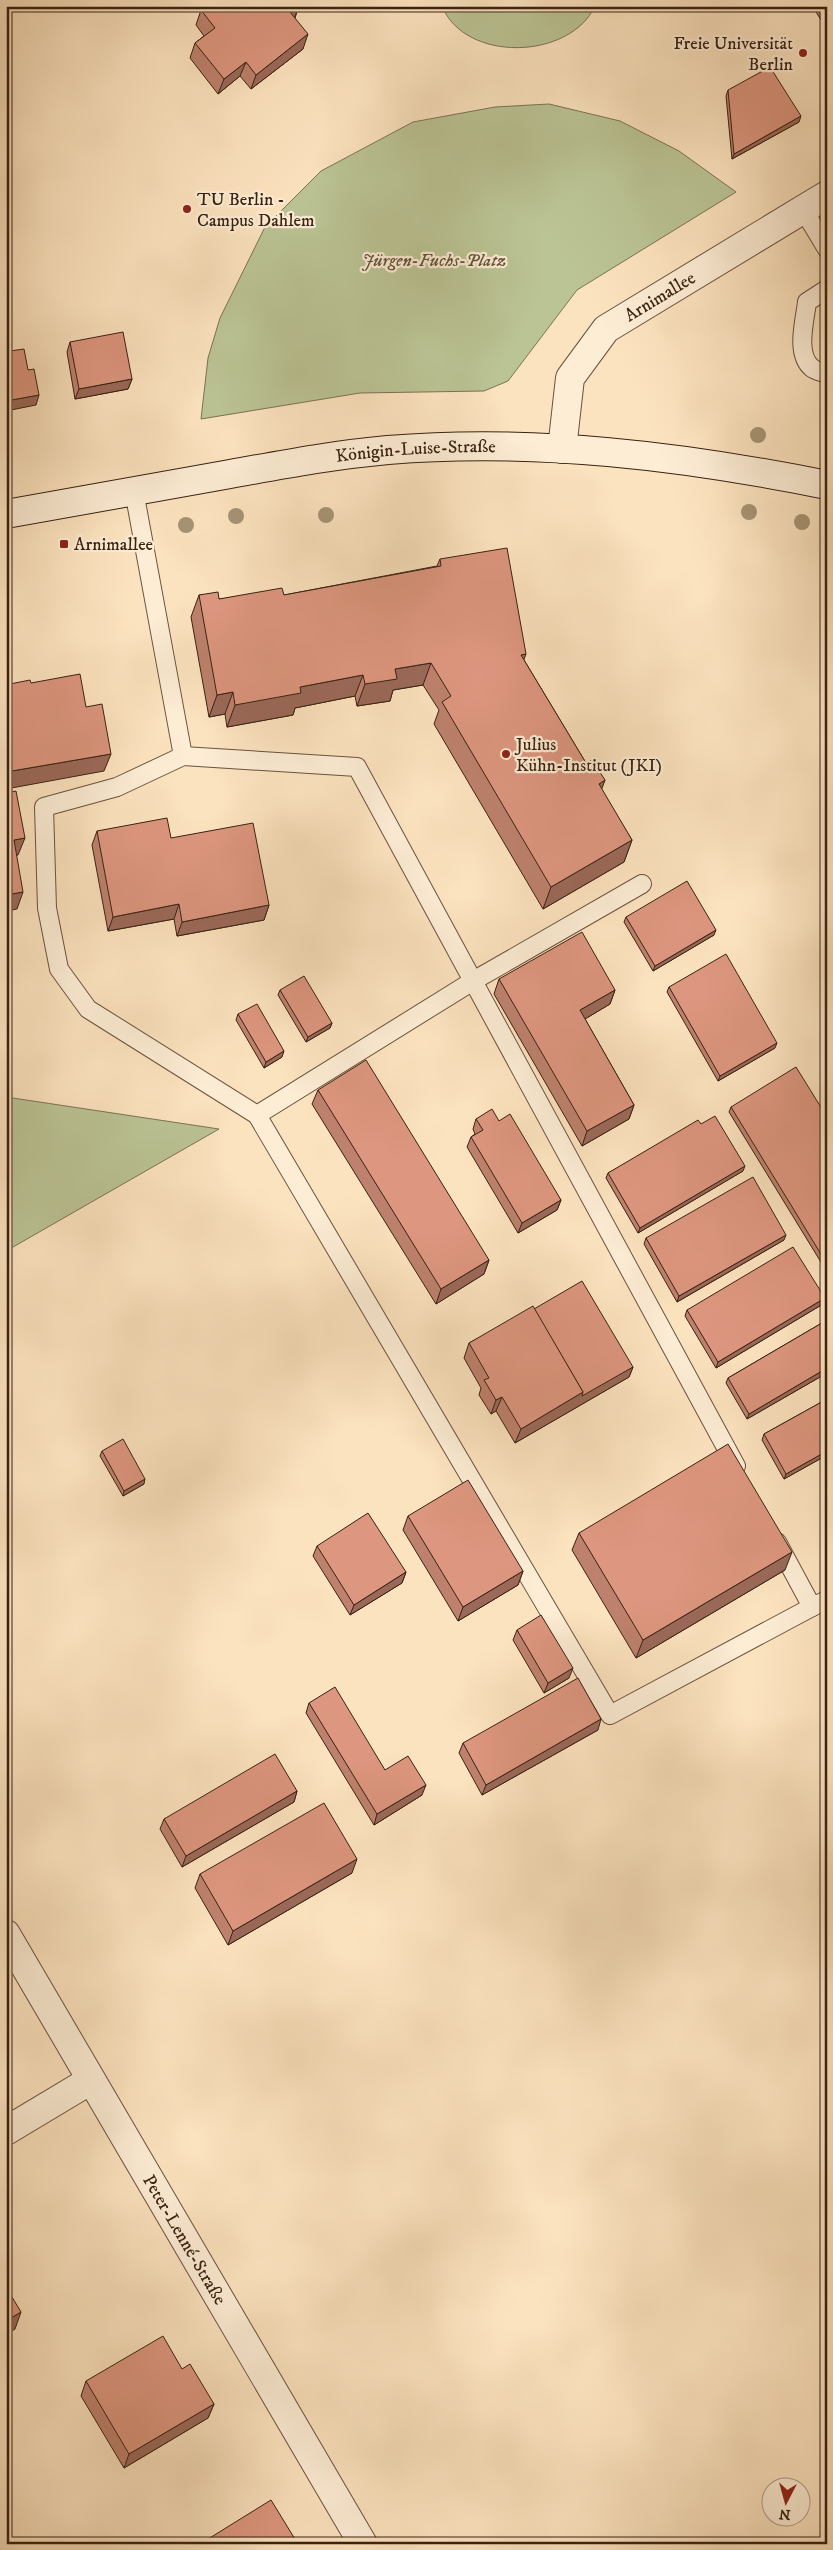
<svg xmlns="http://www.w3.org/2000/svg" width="833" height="2550" viewBox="0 0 833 2550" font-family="'IM FELL DW Pica',serif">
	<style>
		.green { fill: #bbc495; stroke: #7a7354 }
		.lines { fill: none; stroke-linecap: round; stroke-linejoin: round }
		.service-casing { stroke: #6a523d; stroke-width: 20 }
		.minor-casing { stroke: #6a523d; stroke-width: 30 }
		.secondary-casing { stroke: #392212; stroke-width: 30 }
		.service { stroke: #fdedd5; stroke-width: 18 }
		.minor { stroke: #fdedd5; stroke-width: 28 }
		.secondary { stroke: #fdedd5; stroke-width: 28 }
		.tree { fill: #a69475 }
		.wall { fill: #be816d; stroke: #392212 }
		.shaded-wall { fill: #9b6959; stroke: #392212 }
		.building { fill: #dd967f; stroke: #392212 }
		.poi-dot { fill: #8f2418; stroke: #fdedd5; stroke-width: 2 }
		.labels { text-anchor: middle; stroke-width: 4.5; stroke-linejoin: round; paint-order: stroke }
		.poi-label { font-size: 18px; fill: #392212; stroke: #fdedd5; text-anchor: start }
		.park-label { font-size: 18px; font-style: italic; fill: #605339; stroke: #fdedd5 }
		.street-label { font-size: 18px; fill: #392212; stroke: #fdedd5 }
	</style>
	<rect width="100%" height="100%" fill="#fce3bf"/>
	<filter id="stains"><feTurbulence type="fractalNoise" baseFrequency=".004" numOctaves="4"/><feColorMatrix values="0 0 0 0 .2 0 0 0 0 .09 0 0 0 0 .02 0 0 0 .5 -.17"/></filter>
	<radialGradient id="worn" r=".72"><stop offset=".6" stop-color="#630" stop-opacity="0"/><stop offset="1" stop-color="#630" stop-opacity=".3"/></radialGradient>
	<g class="green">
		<path d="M442,6H595C570,60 465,63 442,6Z"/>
		<polygon points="549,104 620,121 679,151 736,192 577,290 508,381 484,391 360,393 201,419 208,358 220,318 265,227 321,171 413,122 495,107"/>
		<polygon points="6,1097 219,1129 6,1251"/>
	</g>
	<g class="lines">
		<g class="service-casing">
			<g id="service">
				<polyline points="803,209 827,249"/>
				<path d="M827,289L807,302C805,320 795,354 812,368C816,371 822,372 827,374"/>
				<polyline points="134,491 183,756 117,787 44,807 47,908 59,969 88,1009 257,1115"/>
				<polyline points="183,756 357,767 736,1466"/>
				<polyline points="642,884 473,981 257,1115 610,1715 812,1607"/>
				<polyline points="777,1542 812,1607 827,1600"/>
			</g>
		</g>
		<g class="minor-casing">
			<g id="minor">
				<path id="s1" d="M562,449L570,378L606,329L827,195"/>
				<path id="s2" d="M6,1934L363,2544"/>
				<polyline points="6,2131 91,2080"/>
			</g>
		</g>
		<g class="secondary-casing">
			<g id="secondary">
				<path id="s3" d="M6,514C77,502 148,489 219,476C275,466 331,455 388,450C535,438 683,456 827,485"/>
			</g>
		</g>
		<use href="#service" class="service"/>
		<use href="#minor" class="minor"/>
		<use href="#secondary" class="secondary"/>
	</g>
	<g class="tree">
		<circle cx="758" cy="435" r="8"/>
		<circle cx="749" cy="512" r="8"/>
		<circle cx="326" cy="515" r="8"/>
		<circle cx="236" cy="516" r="8"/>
		<circle cx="802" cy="522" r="8"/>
		<circle cx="186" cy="525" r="8"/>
	</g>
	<g class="wall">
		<polygon points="206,6 299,6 295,18 303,49 251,89 240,76 218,94 190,58 195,43 204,36 196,25 201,10"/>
		<polygon points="812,6 827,6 827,29"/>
		<polygon points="728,90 799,122 732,159 726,96"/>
		<polygon points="827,310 827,323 823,317 825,311"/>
		<polygon points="70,342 132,379 128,389 75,399 67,352"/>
		<polygon points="440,559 524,660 586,763 605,780 601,789 632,840 624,862 543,909 434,724 439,710 423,685 393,690 390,701 357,706 355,696 295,708 293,715 227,727 225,714 209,717 191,617 199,595 219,599 284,595 437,566"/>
		<polygon points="97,831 171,838 269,905 264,920 177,936 174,919 108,931 92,845"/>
		<polygon points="626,917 714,935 653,971 624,922"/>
		<polygon points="499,979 615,990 610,1004 585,1019 634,1105 629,1119 582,1146 494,994"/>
		<polygon points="669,987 775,1048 718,1081 667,992"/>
		<polygon points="280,990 332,1023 330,1028 306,1042 278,995"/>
		<polygon points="238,1014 282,1057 264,1068 236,1020"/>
		<polygon points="318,1090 489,1260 484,1274 436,1304 312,1104"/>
		<polygon points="731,1107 827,1117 827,1272 729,1112"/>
		<polygon points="476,1119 499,1121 561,1200 557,1210 518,1233 467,1147 471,1137 475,1134 473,1129"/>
		<polygon points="701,1124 743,1171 638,1233 606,1178 608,1173"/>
		<polygon points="646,1238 784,1240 677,1302 644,1244"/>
		<polygon points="823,1304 716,1368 685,1316 687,1310"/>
		<polygon points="534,1309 633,1367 629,1377 515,1443 496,1411 491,1414 479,1395 481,1388 464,1358 469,1343"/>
		<polygon points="827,1320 827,1373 747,1419 726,1383 728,1378"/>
		<polygon points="827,1399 827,1455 784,1479 762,1440 764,1434"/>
		<polygon points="102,1451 144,1484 123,1496 100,1456"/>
		<polygon points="408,1516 523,1571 518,1585 458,1621 403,1530"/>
		<polygon points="579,1533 785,1570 636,1658 572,1550"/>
		<polygon points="317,1546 406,1572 402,1583 350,1615 313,1556"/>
		<polygon points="517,1630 569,1678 544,1693 513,1640"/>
		<polygon points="309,1703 385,1770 422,1795 374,1825 306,1713"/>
		<polygon points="598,1730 482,1795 459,1753 463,1743"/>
		<polygon points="297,1791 294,1802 182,1867 160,1829 164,1819"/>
		<polygon points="352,1873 228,1945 195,1888 200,1874"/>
		<polygon points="182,2369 214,2404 208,2418 124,2468 81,2396 86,2381"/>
	</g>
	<g class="shaded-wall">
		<polygon points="297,6 299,6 294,19 290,12"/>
		<polygon points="308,34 303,49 251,89 256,75"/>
		<polygon points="246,62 240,76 218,94 224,79"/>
		<polygon points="801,116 799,122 732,159 734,154"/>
		<polygon points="132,379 128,389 75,399 79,389"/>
		<polygon points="39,395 36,405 6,411 6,401"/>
		<polygon points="526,654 518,676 521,655"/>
		<polygon points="431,663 423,685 393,690 390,701 357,706 365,684 395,669"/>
		<polygon points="363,675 355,696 295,708 293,715 227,727 235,705 300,687"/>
		<polygon points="233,692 225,714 209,717 217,695"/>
		<polygon points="111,754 104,771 6,789 6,772"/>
		<polygon points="605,780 597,802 599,784"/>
		<polygon points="25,838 18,855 8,858 14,840"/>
		<polygon points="632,840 624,862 543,909 551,887"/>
		<polygon points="23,892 17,909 6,911 6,895"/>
		<polygon points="179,904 174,919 108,931 113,917"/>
		<polygon points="269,905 264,920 177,936 182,922"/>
		<polygon points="716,930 714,935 653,971 655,966"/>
		<polygon points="615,990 610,1004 575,1025 580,1010"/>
		<polygon points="332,1023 330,1028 306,1042 308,1037"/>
		<polygon points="777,1043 775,1048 718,1081 720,1076"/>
		<polygon points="284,1051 282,1057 264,1068 266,1062"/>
		<polygon points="634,1105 629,1119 582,1146 587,1131"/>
		<polygon points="745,1166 743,1171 638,1233 640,1228"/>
		<polygon points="561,1200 557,1210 518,1233 522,1223"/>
		<polygon points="786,1235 784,1240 677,1302 679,1296"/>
		<polygon points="489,1260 484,1274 436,1304 441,1289"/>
		<polygon points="825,1298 823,1304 716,1368 718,1362"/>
		<polygon points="633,1367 629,1377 515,1443 521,1429 583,1392"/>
		<polygon points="827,1368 827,1373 747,1419 749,1414"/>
		<polygon points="502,1397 496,1411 491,1414 496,1400"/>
		<polygon points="827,1451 827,1455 784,1479 786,1474"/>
		<polygon points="145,1479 144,1484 123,1496 124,1491"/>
		<polygon points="792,1552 785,1570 636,1658 643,1640"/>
		<polygon points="523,1571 518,1585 458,1621 463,1607"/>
		<polygon points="406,1572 402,1583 350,1615 354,1605"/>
		<polygon points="573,1668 569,1678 544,1693 548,1683"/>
		<polygon points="601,1719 598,1730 482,1795 486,1785"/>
		<polygon points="426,1785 422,1795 374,1825 377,1814"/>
		<polygon points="297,1791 294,1802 182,1867 186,1856"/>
		<polygon points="357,1859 352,1873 228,1945 233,1931"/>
		<polygon points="21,2312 15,2329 6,2335 6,2321"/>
		<polygon points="214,2404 208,2418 124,2468 129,2454"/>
	</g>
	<g class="building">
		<polygon points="206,6 297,6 290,12 308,34 256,75 246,62 224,79 195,43 215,28 201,10"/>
		<polygon points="822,6 827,6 827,13"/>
		<polygon points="770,67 801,116 734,154 728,90"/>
		<polygon points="123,332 132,379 79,389 70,342"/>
		<polygon points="9,345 10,351 24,349 28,370 34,369 39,395 6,401 6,346"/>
		<polygon points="507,548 526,654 521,655 586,763 592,760 605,780 599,784 632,840 551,887 442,702 451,696 431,663 395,669 397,679 365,684 363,675 300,687 301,693 235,705 233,692 217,695 199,595 218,592 219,599 282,588 284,595 441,566 440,559"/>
		<polygon points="80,674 86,707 102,704 111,754 6,772 6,681 9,680 10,684 30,680 31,683"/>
		<polygon points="16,791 25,838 14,840 23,892 6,895 6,793"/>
		<polygon points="167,818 171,838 253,823 269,905 182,922 179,904 113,917 97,831"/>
		<polygon points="687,881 716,930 655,966 626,917"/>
		<polygon points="582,932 615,990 580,1010 634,1105 587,1131 499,979"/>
		<polygon points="726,954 777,1043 720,1076 669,987"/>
		<polygon points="304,976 332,1023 308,1037 280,990"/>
		<polygon points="257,1004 284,1051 266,1062 238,1014"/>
		<polygon points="366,1060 489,1260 441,1289 318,1090"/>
		<polygon points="796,1067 827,1117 827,1264 731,1107"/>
		<polygon points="492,1109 499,1121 510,1114 561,1200 522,1223 471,1137 483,1130 476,1119"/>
		<polygon points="715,1116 745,1166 640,1228 608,1173 698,1120 701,1124"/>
		<polygon points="753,1177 786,1235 679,1296 646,1238"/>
		<polygon points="793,1247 825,1298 718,1362 687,1310"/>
		<polygon points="582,1281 633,1367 582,1396 583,1392 534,1309"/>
		<polygon points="533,1306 583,1392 521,1429 502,1397 496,1400 484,1380 489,1378 469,1343"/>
		<polygon points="827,1320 827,1368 749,1414 728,1378"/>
		<polygon points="827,1399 827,1451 786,1474 764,1434"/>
		<polygon points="123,1439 145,1479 124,1491 102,1451"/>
		<polygon points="728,1444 792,1552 643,1640 579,1533"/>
		<polygon points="468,1480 523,1571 463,1607 408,1516"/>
		<polygon points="368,1513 406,1572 354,1605 317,1546"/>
		<polygon points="541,1615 573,1668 548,1683 517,1630"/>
		<polygon points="578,1678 601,1719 486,1785 463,1743"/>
		<polygon points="335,1687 385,1770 408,1756 426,1785 377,1814 309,1703"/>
		<polygon points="275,1754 297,1791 186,1856 164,1819"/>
		<polygon points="324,1803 357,1859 233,1931 200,1874"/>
		<polygon points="6,2287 21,2312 6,2321"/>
		<polygon points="163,2336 182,2369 190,2364 214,2404 129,2454 86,2381"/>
		<polygon points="271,2500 298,2544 200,2544"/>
	</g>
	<g class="poi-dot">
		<circle cx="803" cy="53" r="5"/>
		<circle cx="187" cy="209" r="5"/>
		<rect x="59" y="539" width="10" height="10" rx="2.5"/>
		<circle cx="506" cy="754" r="5"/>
	</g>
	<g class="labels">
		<g class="poi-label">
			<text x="793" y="49" text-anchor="end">Freie Universität<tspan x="793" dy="21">Berlin</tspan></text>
			<text x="197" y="205">TU Berlin -<tspan x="197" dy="21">Campus Dahlem</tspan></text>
			<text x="74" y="550">Arnimallee</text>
			<text x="516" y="750">Julius<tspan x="516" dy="21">Kühn-Institut (JKI)</tspan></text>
		</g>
		<g class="park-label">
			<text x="434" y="266">Jürgen-Fuchs-Platz</text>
		</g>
		<g class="street-label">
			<text dy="6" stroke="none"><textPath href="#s1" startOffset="195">Arnimallee</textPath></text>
			<text dy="6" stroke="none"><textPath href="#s3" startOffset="415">Königin-Luise-Straße</textPath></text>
			<text dy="6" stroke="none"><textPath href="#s2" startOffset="354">Peter-Lenné-Straße</textPath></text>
		</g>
	</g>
	<rect width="833" height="2550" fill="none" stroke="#fce3bf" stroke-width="25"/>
	<rect x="8" y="8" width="818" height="2535" fill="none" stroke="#392212" stroke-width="2.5"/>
	<rect x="12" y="12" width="808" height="2525" fill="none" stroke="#392212"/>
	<g transform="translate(786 2502) rotate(186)"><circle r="24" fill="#fdedd5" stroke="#af9c87"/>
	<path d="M0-4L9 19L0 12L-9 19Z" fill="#8f2418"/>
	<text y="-8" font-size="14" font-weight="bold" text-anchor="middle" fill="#392212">N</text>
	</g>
	<rect width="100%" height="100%" filter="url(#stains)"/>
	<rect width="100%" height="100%" fill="url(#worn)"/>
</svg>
